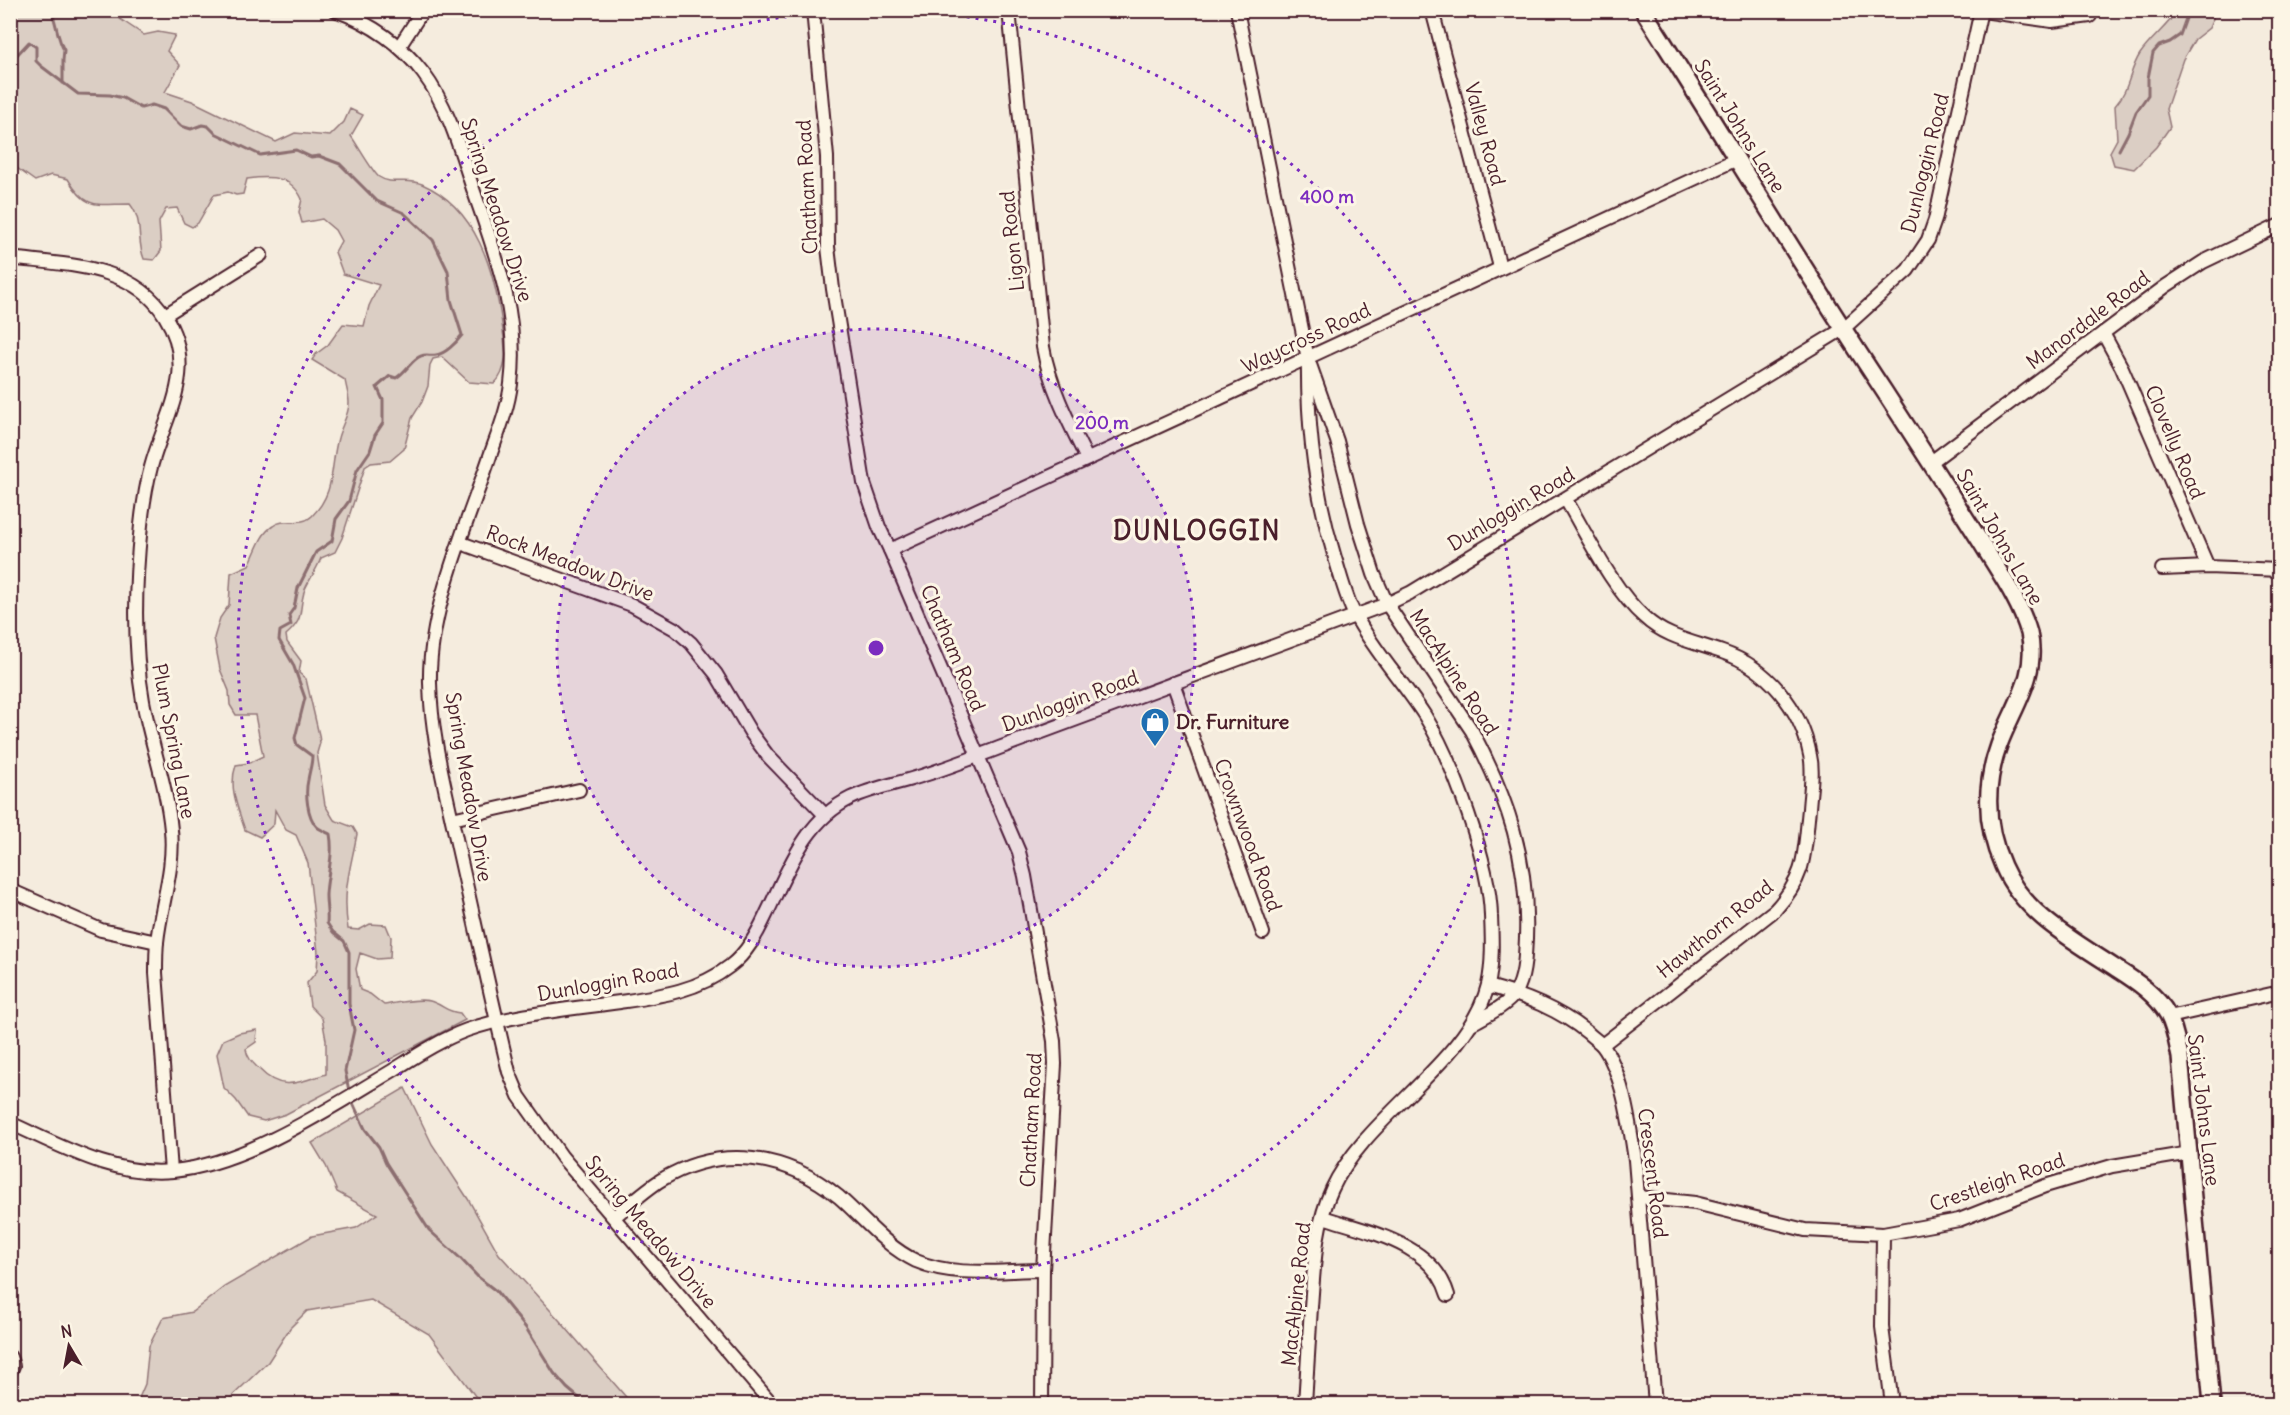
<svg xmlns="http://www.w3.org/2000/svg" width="2290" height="1415" viewBox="0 0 2290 1415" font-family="Delius,sans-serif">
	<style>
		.green { fill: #dbcec4; stroke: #927678; stroke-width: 1.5 }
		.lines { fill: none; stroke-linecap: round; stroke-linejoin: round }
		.stream { stroke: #8c6e70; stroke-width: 3 }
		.minor-casing { stroke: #4a1f2b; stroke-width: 16 }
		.tertiary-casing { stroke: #4a1f2b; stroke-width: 20 }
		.minor { stroke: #fcf5e5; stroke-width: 12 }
		.tertiary { stroke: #fcf5e5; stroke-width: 15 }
		.ring { fill: none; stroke: #7b2cbf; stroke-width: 3; stroke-dasharray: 3 6 }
		.labels { text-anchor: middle; stroke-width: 6; stroke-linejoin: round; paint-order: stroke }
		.street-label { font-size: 20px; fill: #4a1f2b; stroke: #fcf5e5 }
		.poi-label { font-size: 20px; font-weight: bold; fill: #4a1f2b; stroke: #fcf5e5; text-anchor: start }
		.district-label { font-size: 26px; font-weight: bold; letter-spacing: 1.5px; fill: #4a1f2b; stroke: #fcf5e5 }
		.centre { fill: #7b2cbf; stroke: #fcf5e5; stroke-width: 3 }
		.ring-label { font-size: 18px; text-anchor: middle; font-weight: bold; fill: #7b2cbf; stroke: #fcf5e5; stroke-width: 6; stroke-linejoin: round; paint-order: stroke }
	</style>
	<rect width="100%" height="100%" fill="#f5ecde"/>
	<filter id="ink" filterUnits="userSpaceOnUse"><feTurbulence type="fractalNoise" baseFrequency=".0167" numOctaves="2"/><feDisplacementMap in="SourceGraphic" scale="12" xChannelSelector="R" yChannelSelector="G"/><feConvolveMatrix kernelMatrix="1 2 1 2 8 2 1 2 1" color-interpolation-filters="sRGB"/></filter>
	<g filter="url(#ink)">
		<g class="green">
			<path d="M10,11H122L120,19L144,35L158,32L175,35L167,51L180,65L165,92L192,101L276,142L295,133L330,136L344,122L350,109L363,115L351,136C357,144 373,173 379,177C392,186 406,177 422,184C477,208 494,270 502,324C505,345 510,369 494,384L469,382L442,357L433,359L430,365L428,386L422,402L412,418L404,449L390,461L371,463L365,467L342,538L335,552L321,558C317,570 306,584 304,592C298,614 305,618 286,635L287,642L301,661L299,673L306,679L319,735L320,743L317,753L325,805L334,820L353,827L357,834C350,871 342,890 348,929L359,930L370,924L386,925L391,937L390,958L377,959L360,953L356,969L360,990L370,994L384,1005C396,1003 423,997 433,1002C446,1007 445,1011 460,1013L465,1020L286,1114L264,1121L248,1117L236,1100L224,1088L217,1054L223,1040L239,1033L257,1030L256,1042L246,1049C247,1058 253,1063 259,1069C282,1093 299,1082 326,1074V1040L322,1018L310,1006L307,983L317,971L318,953L308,863L296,835L286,830L275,810L274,824L260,837L245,830C238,808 228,788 236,765L249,763L263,756L255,715H236L230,705L229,691L220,669L214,638L220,618L229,605L231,573L249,565C256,552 260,534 273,526C284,517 301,527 312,516C336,492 330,467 338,438C341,426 349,415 349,403C349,395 346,387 345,380L312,360L316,354L328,345L343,324L364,326L369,306L379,285L343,274L335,252L341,241L335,230L322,219L302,223L299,212L302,199C291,175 270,176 247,179L243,194L236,195L228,192L214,195L198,223L192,227L184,223L177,208L166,209L159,222L161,251L154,260L144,259C136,239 144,222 130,204C97,204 87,211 68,179L51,175L35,181L17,168L10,137Z"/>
			<path d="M2177,11H2216L2209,28L2195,39L2183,59L2166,109L2170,127L2156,147L2134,169L2114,165L2110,152L2117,139L2115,106C2130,89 2129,71 2140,54C2151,38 2167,27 2177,11Z"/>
			<polygon points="405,1088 432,1144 468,1199 499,1254 560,1321 632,1404 481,1404 429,1334 371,1300 307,1311 290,1328 268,1362 224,1404 140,1404 139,1398 145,1384 149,1346 163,1318 192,1312 224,1287 312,1236 356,1228 377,1214 337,1192 326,1166 312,1143"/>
		</g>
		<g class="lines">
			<g class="stream">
				<path d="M51,10C57,24 57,38 64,50L63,60V83"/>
				<path d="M10,55L16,56L29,42L36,47V61L41,66L78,94L110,95L123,98L141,108L152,105L164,109L181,126L191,129L202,125L208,126L215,133L260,155L296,150L311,157L319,156L340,164L377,201L404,213L433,240L448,271L451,300L462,335C456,343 445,354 436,355C431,356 425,354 421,356C413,358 406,372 396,378L390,376L377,387L383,400V423L375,435L370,451L357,470L349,501L336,519L332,541L316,552L298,588L294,608L289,615L291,625L280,631L279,640L293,664L305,698L295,738L297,745L312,756C312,765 309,772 308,780C305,793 307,817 317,827C321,830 326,832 330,834C334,856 327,874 326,895C326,905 328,914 327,923L333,932L344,941L349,952V1004L354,1030L345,1071L349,1091"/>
				<polyline points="2119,150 2128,133 2136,112 2148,95 2148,78 2153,53 2159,46 2170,42 2180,35 2189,10"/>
				<polyline points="352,1101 365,1129 379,1147 386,1163 429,1230 460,1258 478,1277 496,1291 526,1328 554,1373 567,1388 586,1404"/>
			</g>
			<g class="minor-casing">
				<g id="minor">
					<path d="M335,10C370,23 401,44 423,73C448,106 460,149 473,189C495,253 520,315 511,384C508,409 498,433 490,456C467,525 428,610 430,683C431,739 447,794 458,848C475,923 491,998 509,1072L519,1096L562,1157L772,1404"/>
					<polyline points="813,10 827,157 828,247 833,289 864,483 879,527 890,550 1019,852 1025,876 1054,1041 1055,1064 1043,1270 1042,1404"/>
					<path d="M1009,10L1043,347C1050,387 1069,423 1087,459"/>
					<path d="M1237,10L1308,359L1337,441L1358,524L1374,574L1387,604L1472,731C1508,799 1529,860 1526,938C1525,956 1525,976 1516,992C1507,1006 1485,1016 1471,1024"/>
					<polyline points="1432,10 1500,267"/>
					<polyline points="1976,10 2052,21 2090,16"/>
					<polyline points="399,47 423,10"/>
					<path d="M10,258C65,265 133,264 165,316C199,370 165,415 151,467C146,486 143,506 141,525C135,582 133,644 143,701C151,744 167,786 171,830C175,868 161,904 157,942C156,952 156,963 156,973L171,1171"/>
					<polyline points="165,315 261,255"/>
					<polyline points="2103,333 2122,368 2208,567"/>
					<polyline points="1931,462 2166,286 2203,262 2280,225"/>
					<path d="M1566,500C1587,535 1613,590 1644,617C1666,638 1694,642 1722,652C1767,667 1801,708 1810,755C1814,772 1810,791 1809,809C1804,854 1807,875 1775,910L1602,1045"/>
					<polyline points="461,543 632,605 675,629 691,643 716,674 751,733 768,756 825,815"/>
					<path d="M890,550C1173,421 1454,289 1737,159"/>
					<polyline points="2162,569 2208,567 2280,570"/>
					<polyline points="1173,683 1263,933"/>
					<polyline points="452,819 579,790"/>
					<polyline points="10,890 101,930 157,942"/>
					<path d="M1488,986C1525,996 1558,1009 1588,1033C1592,1037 1598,1041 1602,1045C1623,1072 1630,1127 1635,1160L1655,1404"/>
					<polyline points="2169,1017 2280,992"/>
					<path d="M10,1123C61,1146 115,1177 173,1171C246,1164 330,1108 392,1071C416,1056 440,1040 467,1030C513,1014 572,1009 620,1002C660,996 698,991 730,966C747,953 757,934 766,915C788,871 804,821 851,798C872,788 896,784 918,777C945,769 972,758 999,748C1128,700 1257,652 1387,604L1410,593L1843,329L1908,270L1928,240L1935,220L1981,10"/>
					<polyline points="1639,1197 1695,1203 1805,1230 1883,1234 1959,1220 2045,1186 2112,1166 2190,1153"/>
					<path d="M614,1217C629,1205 645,1190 661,1180C721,1144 786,1154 839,1197C863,1218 886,1247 916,1261C955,1278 1001,1270 1043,1270"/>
					<path d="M1323,1217C1368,1232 1433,1243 1448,1295"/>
					<polyline points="1883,1234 1882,1327 1892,1404"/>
					<polyline points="10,1357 13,1366 10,1372"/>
					<path d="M1305,1404C1307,1372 1309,1340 1311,1307C1314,1268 1315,1225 1332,1189C1366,1115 1469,1062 1488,985C1493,964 1492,938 1491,916C1490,864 1453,761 1425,716C1403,682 1375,652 1356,617C1346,599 1341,577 1335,558C1315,493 1307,426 1308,359"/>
				</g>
			</g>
			<g class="tertiary-casing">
				<path id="tertiary" d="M1643,10C1724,137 1801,266 1884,391C1917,442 1950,493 1982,544C1999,572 2020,601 2029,633C2039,675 2013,707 1999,745C1984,786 1985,826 2003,866C2024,915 2075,941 2117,969C2136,981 2157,995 2168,1015C2175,1028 2177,1043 2180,1057L2212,1404"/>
			</g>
			<use href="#minor" class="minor"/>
			<use href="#tertiary" class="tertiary"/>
		</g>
	</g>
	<circle cx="876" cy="648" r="319" fill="#7b2cbf" fill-opacity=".12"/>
	<g class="ring">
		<circle cx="876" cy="648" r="319"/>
		<path d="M904 11A638 638 0 1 1 848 11"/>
	</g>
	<defs>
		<g id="shop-pin" transform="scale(1.5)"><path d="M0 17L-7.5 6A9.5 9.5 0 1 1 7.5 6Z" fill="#1f6fb2" stroke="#fcf5e5"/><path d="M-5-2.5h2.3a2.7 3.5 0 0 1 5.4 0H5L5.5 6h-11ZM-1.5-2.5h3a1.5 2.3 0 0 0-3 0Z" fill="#fff"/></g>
	</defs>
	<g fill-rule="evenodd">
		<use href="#shop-pin" x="1155" y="722"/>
	</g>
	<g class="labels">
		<g class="street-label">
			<text transform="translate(1740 126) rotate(58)" y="7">Saint Johns Lane</text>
			<text transform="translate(1485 134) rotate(75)" y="7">Valley Road</text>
			<text transform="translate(1925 163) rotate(-76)" y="7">Dunloggin Road</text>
			<text transform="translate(807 187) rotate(-93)" y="7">Chatham Road</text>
			<text transform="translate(497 210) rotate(72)" y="7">Spring Meadow Drive</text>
			<text transform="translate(1012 241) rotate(-96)" y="7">Ligon Road</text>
			<text transform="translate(2088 320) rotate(-37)" y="7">Manordale Road</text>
			<text transform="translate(1306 338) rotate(-25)" y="7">Waycross Road</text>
			<text transform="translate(2175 442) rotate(67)" y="7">Clovelly Road</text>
			<text transform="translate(1511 509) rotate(-31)" y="7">Dunloggin Road</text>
			<text transform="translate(2000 537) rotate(60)" y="7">Saint Johns Lane</text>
			<text transform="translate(570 563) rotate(21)" y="7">Rock Meadow Drive</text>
			<text transform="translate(953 648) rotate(67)" y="7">Chatham Road</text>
			<text transform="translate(1454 672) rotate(57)" y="7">MacAlpine Road</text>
			<text transform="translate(1070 701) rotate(-20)" y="7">Dunloggin Road</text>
			<text transform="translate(174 741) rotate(79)" y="7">Plum Spring Lane</text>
			<text transform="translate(469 787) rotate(80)" y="7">Spring Meadow Drive</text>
			<text transform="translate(1248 835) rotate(70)" y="7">Crownwood Road</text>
			<text transform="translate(1715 929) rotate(-39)" y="7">Hawthorn Road</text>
			<text transform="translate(608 982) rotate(-10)" y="7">Dunloggin Road</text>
			<text transform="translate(2204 1110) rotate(83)" y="7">Saint Johns Lane</text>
			<text transform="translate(1031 1120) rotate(-87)" y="7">Chatham Road</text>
			<text transform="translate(1653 1173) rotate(83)" y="7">Crescent Road</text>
			<text transform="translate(1997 1182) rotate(-19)" y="7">Crestleigh Road</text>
			<text transform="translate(651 1232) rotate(50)" y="7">Spring Meadow Drive</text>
			<text transform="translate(1296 1294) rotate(-84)" y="7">MacAlpine Road</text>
		</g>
		<g class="poi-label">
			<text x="1176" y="729">Dr. Furniture</text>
		</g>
		<g class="district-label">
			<text x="1197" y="540">DUNLOGGIN</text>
		</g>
	</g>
	<circle cx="876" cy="648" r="9" class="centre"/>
	<g class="ring-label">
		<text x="1327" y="203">400 m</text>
		<text x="1102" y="429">200 m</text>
	</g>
	<rect width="2290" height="1415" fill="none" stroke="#fcf5e5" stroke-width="36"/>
	<rect x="18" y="18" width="2254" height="1379" fill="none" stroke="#4a1f2b" stroke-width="2" filter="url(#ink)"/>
	<g transform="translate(69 1346) rotate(350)" stroke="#fcf5e5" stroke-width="4.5" paint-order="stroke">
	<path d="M0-4.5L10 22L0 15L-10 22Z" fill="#4a1f2b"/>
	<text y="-9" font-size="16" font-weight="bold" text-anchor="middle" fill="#4a1f2b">N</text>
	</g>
</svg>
